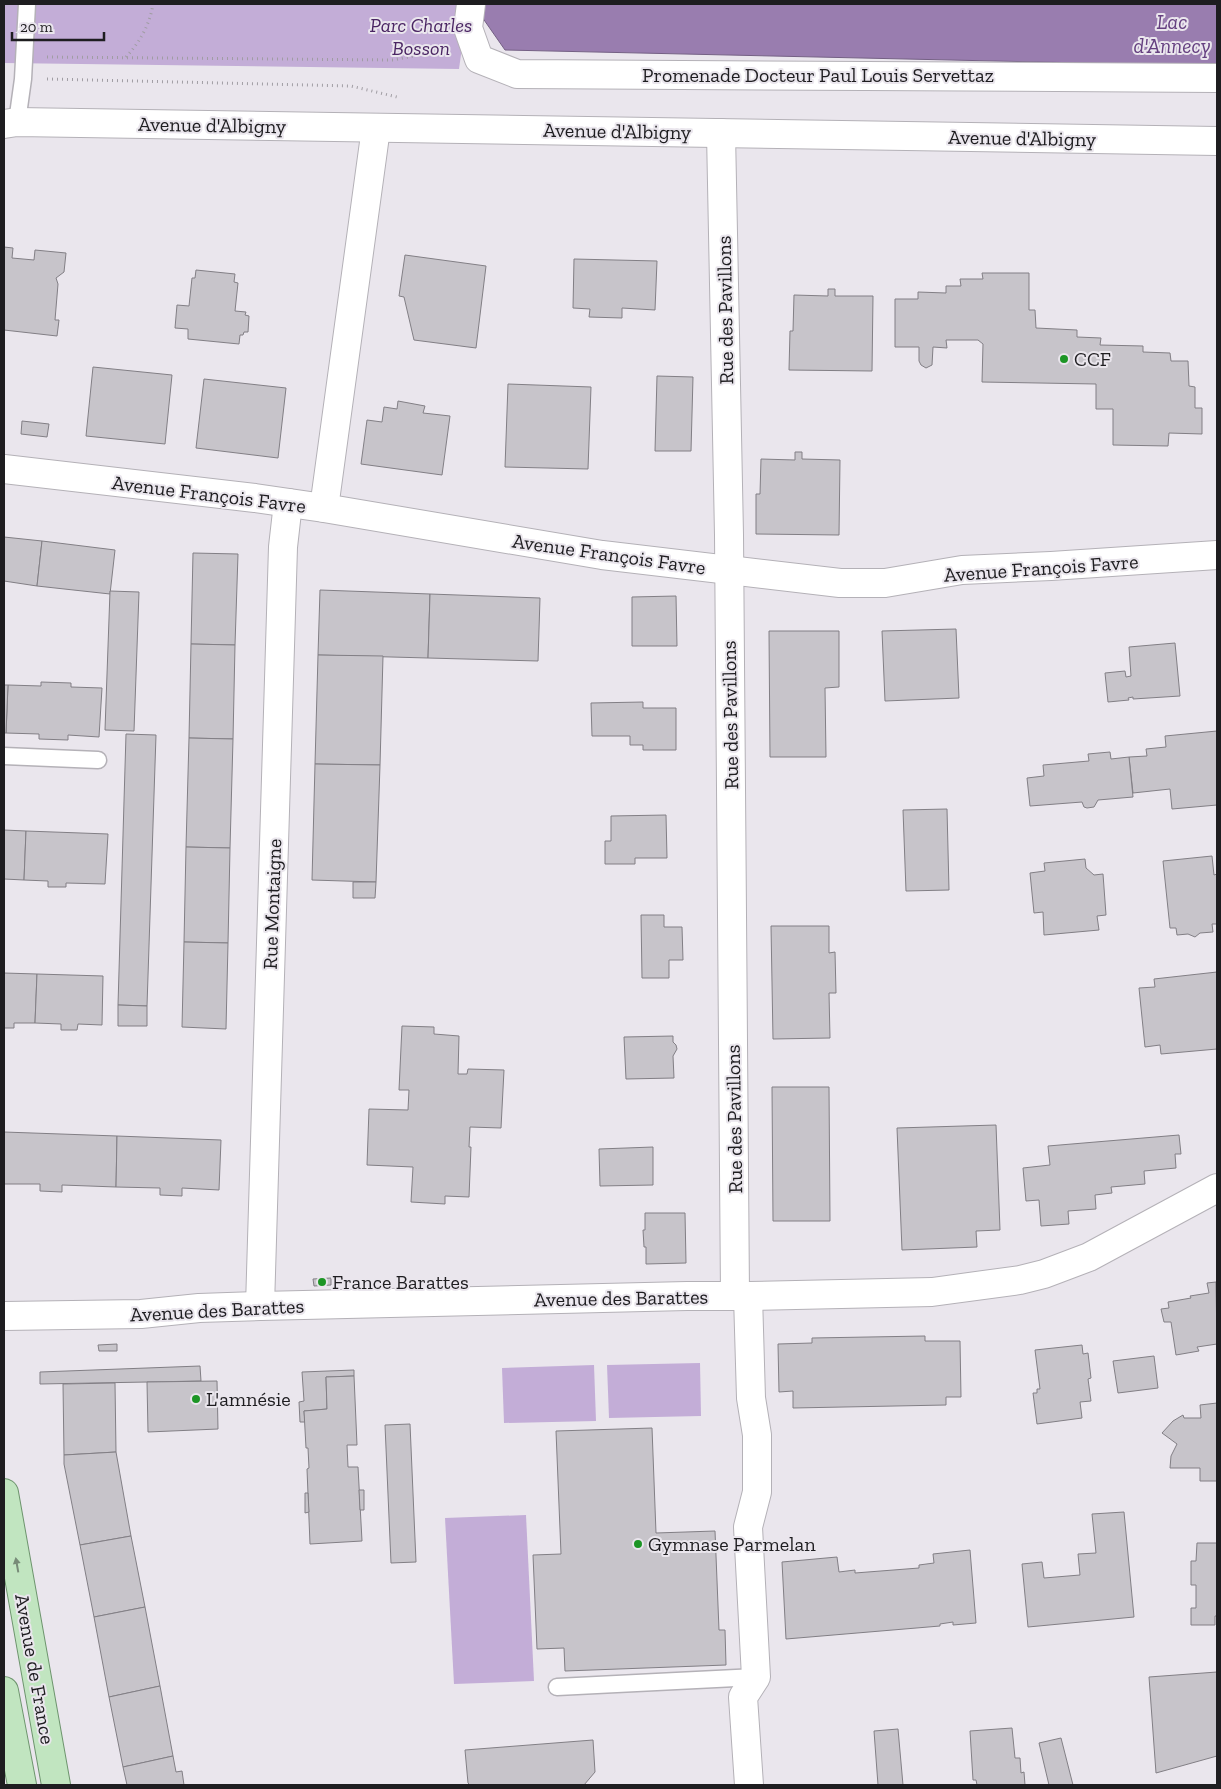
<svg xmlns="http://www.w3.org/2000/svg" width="1221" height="1789" viewBox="0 0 1221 1789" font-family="'Zilla Slab',serif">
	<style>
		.green { fill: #c3add7 }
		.water { fill: #997daf; stroke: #746084 }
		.building { fill: #c7c4ca; stroke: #827f85 }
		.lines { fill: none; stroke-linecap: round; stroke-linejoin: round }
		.lane-casing { stroke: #b4b1b7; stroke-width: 19 }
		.street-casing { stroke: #b4b1b7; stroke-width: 30 }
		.secondary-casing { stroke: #b4b1b7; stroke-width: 30 }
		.primary-casing { stroke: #6d946d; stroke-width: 30 }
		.path { stroke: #a09da3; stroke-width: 3; stroke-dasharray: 1 4; stroke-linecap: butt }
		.lane { stroke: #fff; stroke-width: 16 }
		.street { stroke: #fff; stroke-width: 28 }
		.secondary { stroke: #fff; stroke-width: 28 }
		.primary { stroke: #c1e5c0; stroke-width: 28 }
		.oneway { fill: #788b78 }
		.poi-dot { fill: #1c9525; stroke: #eae6ed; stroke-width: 2 }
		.labels { text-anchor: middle; stroke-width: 4; stroke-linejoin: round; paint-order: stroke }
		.park-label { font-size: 20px; font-style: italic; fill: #4a2563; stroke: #eae6ed }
		.street-label { font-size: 20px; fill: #1e1d20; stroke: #eae6ed }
		.poi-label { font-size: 20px; fill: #1e1d20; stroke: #eae6ed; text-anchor: start }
		.water-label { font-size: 21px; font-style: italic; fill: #654080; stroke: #eae6ed }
	</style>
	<rect width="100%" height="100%" fill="#eae6ed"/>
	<g class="green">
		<polygon points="4,4 468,4 459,69 4,63"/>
		<polygon points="700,1363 701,1416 609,1418 607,1365"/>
		<polygon points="594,1365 596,1421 504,1423 502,1368"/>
		<polygon points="526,1515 534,1681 454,1684 445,1518"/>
	</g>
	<polygon class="water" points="484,4 1217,4 1217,66 505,50 482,17"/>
	<g class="building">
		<polygon points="4,247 13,248 12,258 34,260 35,250 66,253 64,272 56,278 58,284 55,320 59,320 57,336 4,330"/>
		<polygon points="405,255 486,266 476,348 414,340 404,297 399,296"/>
		<polygon points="574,259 657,261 655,310 622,308 622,318 589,317 590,309 573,308"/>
		<polygon points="196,270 235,274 234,282 238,283 235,311 246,312 245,315 249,316 248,332 244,332 243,335 240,335 239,344 188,339 188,329 175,328 177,305 189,306 192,278 195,278"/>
		<polygon points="982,273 1029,273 1029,310 1035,310 1036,328 1077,330 1077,337 1101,338 1100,345 1143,346 1143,352 1170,353 1171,361 1188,361 1189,386 1195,387 1195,408 1202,408 1202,434 1169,433 1168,446 1113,445 1113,409 1096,409 1096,384 982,382 983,344 978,340 946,340 947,348 933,347 932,365 926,368 921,365 919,361 919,347 895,347 895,299 918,299 918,292 946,293 946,286 961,286 960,279 983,279"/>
		<polygon points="828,289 835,289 835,296 873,296 872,371 789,370 790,331 793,331 794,295 828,296"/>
		<polygon points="93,367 172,375 165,444 86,436"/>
		<polygon points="657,376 693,377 691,451 655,451"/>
		<polygon points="204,379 286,388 278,458 196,448"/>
		<polygon points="508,384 591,387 588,469 505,467"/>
		<polygon points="398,401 425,406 423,413 450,416 442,475 361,464 367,420 382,422 384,407 397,409"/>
		<polygon points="22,421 49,424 47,437 21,434"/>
		<polygon points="795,452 802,452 802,459 840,460 839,535 756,534 756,494 760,494 761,459 795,460"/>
		<polygon points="4,537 42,541 37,586 4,581"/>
		<polygon points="42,541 115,550 110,594 37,586"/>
		<polygon points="193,553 238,554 235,645 191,644"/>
		<polygon points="320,590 430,594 428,658 318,655"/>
		<polygon points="110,591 139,592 134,731 105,730"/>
		<polygon points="430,594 540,598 538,661 428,658"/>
		<polygon points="676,596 677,646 632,646 632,597"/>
		<polygon points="956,629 959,698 885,701 882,631"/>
		<polygon points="769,631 839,631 839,687 825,688 826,757 770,757"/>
		<polygon points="1175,643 1180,696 1133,699 1133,697 1128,698 1129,700 1108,702 1105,673 1125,671 1126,677 1131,676 1129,647"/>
		<polygon points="191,644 235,645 233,739 189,738"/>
		<polygon points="318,655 383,656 380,765 315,764"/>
		<polygon points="41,682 71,683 71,687 102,688 99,737 68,735 68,740 39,739 39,734 6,733 8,685 41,686"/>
		<polygon points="4,685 8,685 6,733 4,733"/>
		<polygon points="643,702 643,708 676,708 676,750 643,750 643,745 630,745 630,736 592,736 591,703"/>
		<polygon points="1217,731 1217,805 1172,809 1170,789 1133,793 1129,757 1147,756 1146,749 1166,747 1165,736"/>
		<polygon points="126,734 156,735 147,1006 118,1005"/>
		<polygon points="189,738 233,739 230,848 186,847"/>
		<polygon points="1110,752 1111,759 1129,757 1133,797 1098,800 1094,807 1087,808 1084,807 1082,802 1030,806 1027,778 1044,776 1043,765 1089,761 1088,754"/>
		<polygon points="315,764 380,765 376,882 312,880"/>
		<polygon points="947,809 949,890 906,891 903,810"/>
		<polygon points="666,815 667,858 635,858 635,864 605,864 605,841 611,841 611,816"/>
		<polygon points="4,830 26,831 24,880 4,879 4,886"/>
		<polygon points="26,831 108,834 105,884 66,883 66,887 48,887 48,881 24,880"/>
		<polygon points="186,847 230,848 228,943 184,942"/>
		<polygon points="1212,856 1214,875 1217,874 1217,924 1212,924 1213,932 1200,933 1195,937 1188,934 1177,935 1176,928 1170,928 1163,861"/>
		<polygon points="1085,859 1086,868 1094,875 1103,874 1106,915 1097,916 1099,930 1044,935 1043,912 1034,913 1030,873 1045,871 1044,863"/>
		<polygon points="353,882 376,882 375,898 353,898"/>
		<polygon points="641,915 664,915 664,927 682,927 683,960 669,960 669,978 642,978"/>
		<polygon points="771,926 829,926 829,953 835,952 836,993 829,993 830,1038 773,1039"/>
		<polygon points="184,942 228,943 226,1029 182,1027"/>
		<polygon points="1217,972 1217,1049 1161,1054 1160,1045 1145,1047 1139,988 1155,987 1154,979"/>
		<polygon points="4,973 37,974 35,1023 14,1023 14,1028 4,1028"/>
		<polygon points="37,974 103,976 102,1025 78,1024 77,1030 61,1030 61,1024 35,1023"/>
		<polygon points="118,1005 147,1006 147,1026 118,1026"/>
		<polygon points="402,1026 434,1027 434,1034 459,1036 458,1074 467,1074 468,1069 504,1070 501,1128 470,1127 469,1147 471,1147 469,1197 445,1196 445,1204 411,1202 413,1167 367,1165 369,1109 408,1110 409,1090 399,1090"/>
		<polygon points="673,1036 673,1042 676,1045 677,1049 673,1056 674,1078 626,1079 624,1037"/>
		<polygon points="772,1087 829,1087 830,1221 773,1221"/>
		<polygon points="996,1125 1000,1230 976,1231 977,1247 902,1250 897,1128"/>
		<polygon points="4,1132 117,1136 116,1187 62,1185 62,1192 40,1191 40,1184 4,1184"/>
		<polygon points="1179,1135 1181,1154 1175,1154 1176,1168 1144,1171 1145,1184 1111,1187 1112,1193 1095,1195 1096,1209 1068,1211 1069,1224 1041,1226 1039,1200 1026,1201 1023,1168 1050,1165 1048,1146"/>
		<polygon points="117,1136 221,1140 219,1190 182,1188 182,1196 160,1195 160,1188 116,1187"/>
		<polygon points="653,1147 653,1185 600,1186 599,1149"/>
		<polygon points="645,1213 685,1213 686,1263 646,1264 646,1247 644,1247 643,1230 645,1230"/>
		<polygon points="331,1278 331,1285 314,1286 313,1279"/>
		<polygon points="1216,1282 1217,1344 1197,1347 1199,1351 1176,1355 1171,1322 1164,1322 1161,1309 1169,1308 1168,1302 1191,1298 1190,1296 1209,1293 1207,1283"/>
		<polygon points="925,1336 925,1341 960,1341 961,1397 946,1397 946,1405 793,1408 793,1391 779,1392 778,1344 812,1343 812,1338"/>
		<polygon points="117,1344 117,1351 99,1351 98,1345"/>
		<polygon points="1082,1345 1083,1354 1088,1353 1091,1378 1088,1379 1091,1401 1080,1402 1082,1418 1037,1424 1033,1393 1037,1393 1037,1389 1040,1389 1035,1350"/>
		<polygon points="1154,1356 1158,1388 1118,1393 1113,1361"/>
		<polygon points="200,1366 201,1381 40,1384 40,1372"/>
		<polygon points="354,1370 354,1376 326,1377 327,1409 304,1411 305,1422 300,1422 299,1402 304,1401 302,1372"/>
		<polygon points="354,1376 357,1445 347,1445 348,1467 358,1467 362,1541 310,1544 307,1469 309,1468 308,1448 306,1448 304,1411 327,1409 326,1377"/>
		<polygon points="217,1381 218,1429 148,1432 147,1382"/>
		<polygon points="115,1383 116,1452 64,1455 63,1384"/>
		<polygon points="1217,1403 1217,1481 1200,1481 1200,1468 1170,1468 1171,1456 1177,1444 1162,1433 1173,1421 1183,1415 1184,1418 1201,1418 1200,1405"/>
		<polygon points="410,1424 416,1562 391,1563 385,1425"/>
		<polygon points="652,1428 656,1533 715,1531 719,1630 725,1630 726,1665 565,1671 564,1648 537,1649 533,1555 561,1554 556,1431"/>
		<polygon points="116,1452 131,1536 80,1545 64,1464 64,1455"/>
		<polygon points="359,1490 364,1490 364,1510 360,1510"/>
		<polygon points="305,1493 308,1493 309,1512 305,1513"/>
		<polygon points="1124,1512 1134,1617 1028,1627 1022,1564 1042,1562 1044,1578 1080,1575 1078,1554 1096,1553 1092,1514"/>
		<polygon points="131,1536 145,1607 94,1617 80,1545"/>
		<polygon points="1197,1543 1217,1543 1217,1616 1215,1616 1215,1625 1191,1625 1191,1608 1196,1608 1196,1585 1191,1585 1191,1561 1196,1561"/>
		<polygon points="970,1550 976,1623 953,1625 953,1622 940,1624 940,1626 786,1639 782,1562 837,1557 839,1572 855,1570 855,1573 919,1568 919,1565 934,1563 933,1554"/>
		<polygon points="145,1607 160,1686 109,1697 94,1617"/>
		<polygon points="1217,1672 1217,1756 1156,1773 1149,1677"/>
		<polygon points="160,1686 173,1756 123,1767 109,1697"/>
		<polygon points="1012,1728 1015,1758 1020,1758 1021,1773 1024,1772 1025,1785 977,1785 976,1780 973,1780 970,1731"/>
		<polygon points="898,1729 903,1785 878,1785 874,1731"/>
		<polygon points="1061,1738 1073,1785 1049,1785 1039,1743"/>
		<polygon points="593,1740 595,1772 584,1785 470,1785 468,1783 465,1750"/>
		<polygon points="173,1756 176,1772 182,1771 184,1785 127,1785 123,1767"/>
	</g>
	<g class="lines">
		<g class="lane-casing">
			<g id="lane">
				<polyline points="17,122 23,79 27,4"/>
				<polyline points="4,756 98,760"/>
				<polyline points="557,1687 756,1677"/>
			</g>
		</g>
		<g class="street-casing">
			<g id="street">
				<polyline points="471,4 468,28 479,59 517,74 1217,78"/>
				<polyline points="721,133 729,535 735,1296"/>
				<polyline points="4,469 255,498 324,508 602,555 840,583 885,583 962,570 1051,566 1217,555"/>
				<polyline points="324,508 376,128"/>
				<polyline points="748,1296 751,1398 757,1435 757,1492 748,1527 756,1677 743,1697 749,1785"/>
				<polyline points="260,1306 283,547 288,503"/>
				<polyline points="4,1316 141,1314 199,1308 260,1306 687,1296 748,1296 932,1292 1020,1280 1044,1274 1089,1257 1217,1188"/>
			</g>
		</g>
		<g class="secondary-casing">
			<polyline id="secondary" points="4,124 17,122 1217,141"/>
		</g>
		<g class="primary-casing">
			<g id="primary">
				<polyline points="4,1493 56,1785"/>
				<polyline points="4,1691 22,1785"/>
			</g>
		</g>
		<g class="path">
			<polyline points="47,57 393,60 445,50"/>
			<path d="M126,57C140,42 150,24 153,4"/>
			<polyline points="47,79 351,86 397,97"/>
		</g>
		<use href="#lane" class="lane"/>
		<use href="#street" class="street"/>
		<use href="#secondary" class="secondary"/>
		<use href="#primary" class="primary"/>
	</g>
	<defs><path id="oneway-solid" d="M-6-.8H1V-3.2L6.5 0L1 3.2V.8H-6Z" transform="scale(1.25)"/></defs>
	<use class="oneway" href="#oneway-solid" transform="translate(17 1565) rotate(-100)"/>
	<g class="poi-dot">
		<circle cx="1064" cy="359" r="5"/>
		<circle cx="322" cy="1282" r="5"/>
		<circle cx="196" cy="1399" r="5"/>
		<circle cx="638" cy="1544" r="5"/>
	</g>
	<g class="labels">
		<g class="park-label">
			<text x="421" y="32">Parc Charles<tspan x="421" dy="23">Bosson</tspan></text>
		</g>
		<g class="street-label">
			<text x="818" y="82">Promenade Docteur Paul Louis Servettaz</text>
			<text transform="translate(212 125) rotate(1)" y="7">Avenue d'Albigny</text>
			<text transform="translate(617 131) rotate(1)" y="7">Avenue d'Albigny</text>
			<text transform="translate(1022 138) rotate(1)" y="7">Avenue d'Albigny</text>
			<text transform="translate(725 310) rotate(-91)" y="7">Rue des Pavillons</text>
			<text transform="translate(209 494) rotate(7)" y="7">Avenue François Favre</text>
			<text transform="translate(609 554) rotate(8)" y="7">Avenue François Favre</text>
			<text transform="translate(1041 568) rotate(-4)" y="7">Avenue François Favre</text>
			<text transform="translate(730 715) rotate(-91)" y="7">Rue des Pavillons</text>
			<text transform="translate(272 904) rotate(-88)" y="7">Rue Montaigne</text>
			<text transform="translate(734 1119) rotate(-91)" y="7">Rue des Pavillons</text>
			<text transform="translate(621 1298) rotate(-1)" y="7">Avenue des Barattes</text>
			<text transform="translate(217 1310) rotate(-3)" y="7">Avenue des Barattes</text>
			<text transform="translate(35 1669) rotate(80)" y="7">Avenue de France</text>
		</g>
		<g class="poi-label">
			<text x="1074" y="366">CCF</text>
			<text x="332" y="1289">France Barattes</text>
			<text x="206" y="1406">L'amnésie</text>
			<text x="648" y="1551">Gymnase Parmelan</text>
		</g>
		<g class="water-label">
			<text x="1172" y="29">Lac<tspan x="1172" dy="24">d'Annecy</tspan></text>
		</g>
	</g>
	<rect width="1221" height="1789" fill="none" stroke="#1e1d20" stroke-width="10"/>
	<path d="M12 32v8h92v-8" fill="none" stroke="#1e1d20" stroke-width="2.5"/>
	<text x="20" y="32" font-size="15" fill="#1e1d20" stroke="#eae6ed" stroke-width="4" paint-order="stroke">20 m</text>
</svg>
